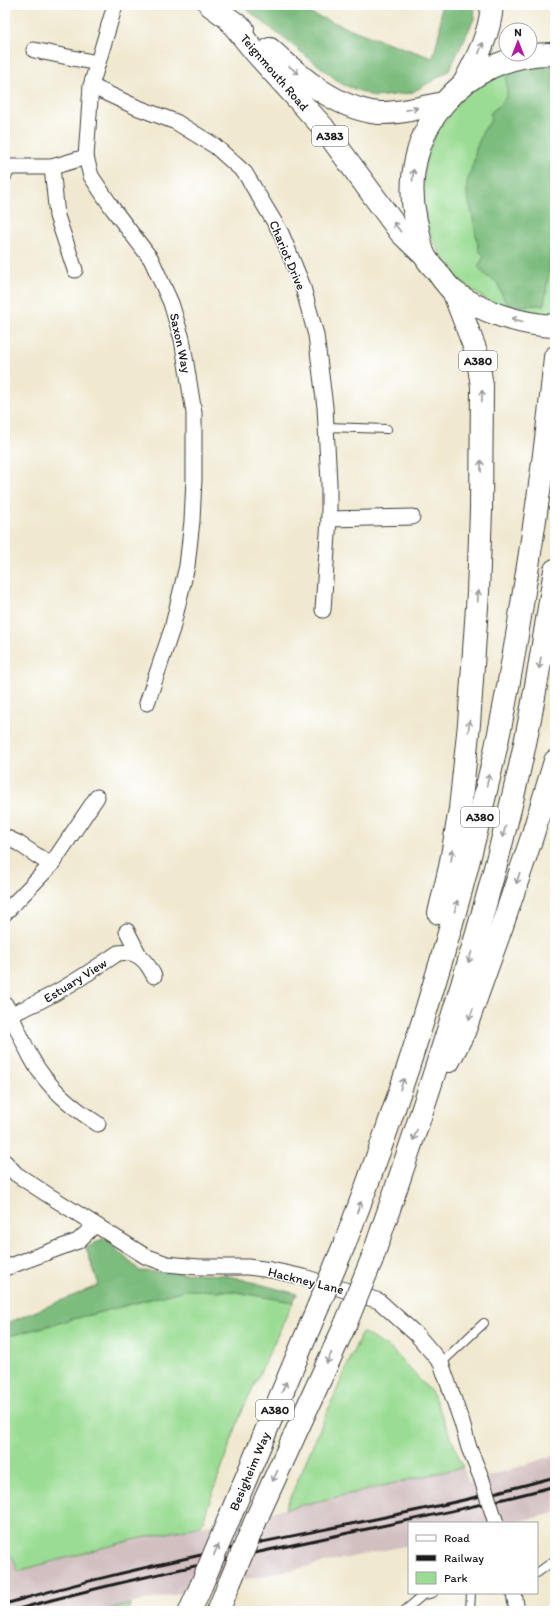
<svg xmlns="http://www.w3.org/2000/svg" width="560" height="1616" viewBox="0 0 560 1616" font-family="Itim,sans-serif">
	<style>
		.industrial { fill: #d2bfc0 }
		.green { fill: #9adc93; stroke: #5b7c58 }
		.forest { fill: #7bbc7d; stroke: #4c6c4c }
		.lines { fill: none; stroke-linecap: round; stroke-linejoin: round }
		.service-casing { stroke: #3c3b37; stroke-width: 10 }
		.minor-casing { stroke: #3c3b37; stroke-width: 17 }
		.primary-casing { stroke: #3c3b37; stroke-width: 24 }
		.trunk-casing { stroke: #3c3b37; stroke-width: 24 }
		.service { stroke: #fff; stroke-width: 8 }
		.minor { stroke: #fff; stroke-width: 15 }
		.primary { stroke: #fff; stroke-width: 22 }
		.trunk { stroke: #fff; stroke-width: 22 }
		.rail { stroke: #1c1c1c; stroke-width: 3 }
		.minor-bridge-casing { stroke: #3c3b37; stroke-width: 17; stroke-linecap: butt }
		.trunk-bridge-casing { stroke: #3c3b37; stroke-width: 24; stroke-linecap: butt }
		.minor-bridge { stroke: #fff; stroke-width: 15 }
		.trunk-bridge { stroke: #fff; stroke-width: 22 }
		.oneway { stroke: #999 }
		.labels { text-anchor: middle; stroke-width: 3; stroke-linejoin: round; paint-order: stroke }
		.shield { fill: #fff; stroke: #606060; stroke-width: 1 }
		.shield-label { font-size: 12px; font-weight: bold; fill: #1c1c1c }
		.street-label { font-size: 13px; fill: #1c1c1c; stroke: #fff }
	</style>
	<rect width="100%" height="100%" fill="#fff"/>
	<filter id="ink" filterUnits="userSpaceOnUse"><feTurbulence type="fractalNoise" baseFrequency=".025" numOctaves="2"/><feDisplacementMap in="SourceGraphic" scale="8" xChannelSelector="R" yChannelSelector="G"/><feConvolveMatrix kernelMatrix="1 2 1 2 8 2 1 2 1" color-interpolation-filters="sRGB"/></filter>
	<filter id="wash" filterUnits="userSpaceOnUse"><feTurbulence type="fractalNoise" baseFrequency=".012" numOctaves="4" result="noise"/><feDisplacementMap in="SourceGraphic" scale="16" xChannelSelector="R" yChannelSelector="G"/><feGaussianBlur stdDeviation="0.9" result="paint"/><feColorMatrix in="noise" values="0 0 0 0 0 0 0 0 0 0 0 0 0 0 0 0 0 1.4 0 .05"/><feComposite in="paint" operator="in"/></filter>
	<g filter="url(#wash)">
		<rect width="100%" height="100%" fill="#f0e9d0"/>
		<polygon class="industrial" points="555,1455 555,1513 511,1523 409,1523 409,1545 130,1604 103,1611 5,1611 5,1558 12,1556 18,1571 132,1540 285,1509 463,1467 469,1483"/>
		<g class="green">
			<polygon points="555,64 555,317 544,316 490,302 471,290 456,277 446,265 428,229 422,196 425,163 437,128 464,96 500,74"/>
			<polygon points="185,1290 230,1291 293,1302 242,1411 201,1526 132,1540 18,1571 12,1556 5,1558 5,1337"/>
			<polygon points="362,1332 392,1350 433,1394 463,1467 285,1509"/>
			<polygon points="130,1604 128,1611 103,1611"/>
		</g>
		<g class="forest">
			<polygon points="241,5 288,5 369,36 433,58 440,29 441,5 475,5 474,19 449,71 411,93 375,97 342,84"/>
			<polygon points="552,64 552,161 550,266 544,305 515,306 505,302 497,282 485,275 478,267 484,256 479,251 472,213 467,196 467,182 474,161 476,149 483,131 490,122 491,112 501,104 507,95 506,72 525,66"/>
			<polygon points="104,1238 140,1271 225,1275 297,1294 293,1302 230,1291 185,1290 5,1337 5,1324 99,1285 86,1248"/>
		</g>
	</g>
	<g filter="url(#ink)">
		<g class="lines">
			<g class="service-casing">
				<g id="service">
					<polyline points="327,427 387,429"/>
					<polyline points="441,1363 484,1323"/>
					<polyline points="537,1573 555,1560"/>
					<polyline points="404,1611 422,1596 433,1593"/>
					<polyline points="470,1611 471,1593"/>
				</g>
			</g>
			<g class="minor-casing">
				<g id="minor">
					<polyline points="115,5 91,86 86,157 91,176 113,209 151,259 171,303 182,339 194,413 194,479 192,521 187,566 172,629 147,703"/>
					<polyline points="34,50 97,63"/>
					<polyline points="91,86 136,107 176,122 215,146 245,173 281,233 302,284 316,335 325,407 329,483 329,519 323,610"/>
					<polyline points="52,167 57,216 75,270"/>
					<polyline points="5,174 7,167 52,167 86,157"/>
					<polyline points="329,519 412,517"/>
					<polyline points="5,837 18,843 51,865"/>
					<polyline points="5,913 51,865 97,797"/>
					<polyline points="127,931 139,955"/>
					<path d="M5,1004C15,1022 22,1041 32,1059C47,1087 72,1107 98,1124"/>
					<path d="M11,1014C50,999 84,976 118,953C137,950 146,960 154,976"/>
					<polyline points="5,1162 16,1174 45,1193 145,1256 167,1264 199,1267 248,1267 271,1270 304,1277 379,1301 417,1335 441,1363 462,1423 469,1448 481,1477"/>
					<polyline points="5,1268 78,1241 95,1225"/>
					<polyline points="514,1593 517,1611"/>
				</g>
			</g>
			<g class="primary-casing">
				<g id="primary">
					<polyline points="210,5 243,29"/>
					<polyline points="230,21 256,53 323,127 400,232 424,255"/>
					<path d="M270,49C300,77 337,109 379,113C400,114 422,107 443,103"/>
					<path d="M555,54C464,52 396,132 416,221C419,230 420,248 425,256C427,261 432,266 436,270C441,277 447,286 453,291C480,312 522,325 555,326"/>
				</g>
			</g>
			<g class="trunk-casing">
				<g id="trunk">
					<path d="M464,83C477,58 490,34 492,5"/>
					<polyline points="439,913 450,867 460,809 469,724 478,592 481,510 482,386 477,354 453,291"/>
					<polyline points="449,1061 464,1032 502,926 532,837 555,761"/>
					<path d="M345,1243C406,1086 456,925 493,761C506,703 516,644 525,585C537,509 548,434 555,357"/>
					<path d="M372,1259C425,1105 477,950 514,792C532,719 543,644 555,570"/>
					<polyline points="231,1514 318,1307"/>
					<polyline points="258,1515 346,1323"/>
					<polyline points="190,1611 201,1586"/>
					<polyline points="218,1611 230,1582"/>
				</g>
			</g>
			<use href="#service" class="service"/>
			<use href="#minor" class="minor"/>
			<use href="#primary" class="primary"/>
			<use href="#trunk" class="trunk"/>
			<g class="rail">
				<path d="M5,1604C76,1583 147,1567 219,1551C331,1527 444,1508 555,1477"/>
				<path d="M11,1611C128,1578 248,1555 367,1529C430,1516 493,1503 555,1486"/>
			</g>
			<g class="minor-bridge-casing">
				<polyline id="minor-bridge" points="481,1477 496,1523"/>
			</g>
			<g class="trunk-bridge-casing">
				<g id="trunk-bridge">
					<polyline points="318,1307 345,1243"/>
					<polyline points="346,1323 372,1259"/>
					<polyline points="230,1582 258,1515"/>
					<polyline points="201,1586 231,1514"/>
				</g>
			</g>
			<use href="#minor-bridge" class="minor-bridge"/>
			<use href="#trunk-bridge" class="trunk-bridge"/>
		</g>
		<defs><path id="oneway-shaft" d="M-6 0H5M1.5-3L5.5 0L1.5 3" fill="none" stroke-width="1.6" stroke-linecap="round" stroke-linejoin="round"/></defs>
		<g class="oneway">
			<use href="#oneway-shaft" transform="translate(481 48) rotate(-68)"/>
			<use href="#oneway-shaft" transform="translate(294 70) rotate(38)"/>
			<use href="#oneway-shaft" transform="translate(412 109) rotate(-11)"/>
			<use href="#oneway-shaft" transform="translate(413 175) rotate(-86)"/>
			<use href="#oneway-shaft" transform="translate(397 227) rotate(-127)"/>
			<use href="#oneway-shaft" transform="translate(517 320) rotate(-165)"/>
			<use href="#oneway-shaft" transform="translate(482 396) rotate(-89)"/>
			<use href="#oneway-shaft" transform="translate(481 466) rotate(-91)"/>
			<use href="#oneway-shaft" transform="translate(478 596) rotate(-87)"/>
			<use href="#oneway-shaft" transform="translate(540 663) rotate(99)"/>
			<use href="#oneway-shaft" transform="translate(469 726) rotate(-84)"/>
			<use href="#oneway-shaft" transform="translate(488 780) rotate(-76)"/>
			<use href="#oneway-shaft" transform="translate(504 832) rotate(105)"/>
			<use href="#oneway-shaft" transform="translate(452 855) rotate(-81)"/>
			<use href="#oneway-shaft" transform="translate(518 878) rotate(108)"/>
			<use href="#oneway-shaft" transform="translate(456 906) rotate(-75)"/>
			<use href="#oneway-shaft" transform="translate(470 957) rotate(107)"/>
			<use href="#oneway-shaft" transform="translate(471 1014) rotate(110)"/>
			<use href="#oneway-shaft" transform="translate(402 1084) rotate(-71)"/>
			<use href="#oneway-shaft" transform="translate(415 1135) rotate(109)"/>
			<use href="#oneway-shaft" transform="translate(359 1207) rotate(-69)"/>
			<use href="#oneway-shaft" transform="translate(329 1358) rotate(115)"/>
			<use href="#oneway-shaft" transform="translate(284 1387) rotate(-67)"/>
			<use href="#oneway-shaft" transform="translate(275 1476) rotate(115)"/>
			<use href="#oneway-shaft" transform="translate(216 1550) rotate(-67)"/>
		</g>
	</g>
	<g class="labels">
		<g class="shield">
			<rect x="312" y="126" width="36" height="20" rx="3"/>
			<rect x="459" y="351" width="38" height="20" rx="3"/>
			<rect x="461" y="807" width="38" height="20" rx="3"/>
			<rect x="256" y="1400" width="38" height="20" rx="3"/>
		</g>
		<g class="shield-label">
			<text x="330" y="140">A383</text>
			<text x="478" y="365">A380</text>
			<text x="480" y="821">A380</text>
			<text x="275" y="1414">A380</text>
		</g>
		<g class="street-label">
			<text transform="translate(275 72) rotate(49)" y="5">Teignmouth Road</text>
			<text transform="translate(288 255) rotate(67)" y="5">Chariot Drive</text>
			<text transform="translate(181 343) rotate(78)" y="5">Saxon Way</text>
			<text transform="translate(75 980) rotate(-32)" y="5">Estuary View</text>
			<text transform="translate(306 1280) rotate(14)" y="5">Hackney Lane</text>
			<text transform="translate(249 1471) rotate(-67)" y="5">Besigheim Way</text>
		</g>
	</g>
	<rect width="560" height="1616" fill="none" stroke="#fff" stroke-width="20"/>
	<rect x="408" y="1522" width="130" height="72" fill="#ffffff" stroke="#a4a4a4"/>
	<rect x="416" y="1535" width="20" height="6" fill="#ffffff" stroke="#a4a4a4"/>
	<text x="444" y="1542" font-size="12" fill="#1c1c1c">Road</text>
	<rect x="416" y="1555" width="20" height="6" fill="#1c1c1c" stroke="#a4a4a4"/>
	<text x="444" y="1562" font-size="12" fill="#1c1c1c">Railway</text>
	<rect x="416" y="1572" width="20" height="12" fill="#9adc93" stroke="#a4a4a4"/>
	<text x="444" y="1582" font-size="12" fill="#1c1c1c">Park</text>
	<g transform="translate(518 42)"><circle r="19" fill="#ffffff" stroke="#a4a4a4"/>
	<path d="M0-3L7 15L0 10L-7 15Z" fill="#b5179e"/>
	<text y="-6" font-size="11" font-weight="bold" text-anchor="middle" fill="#1c1c1c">N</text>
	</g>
</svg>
